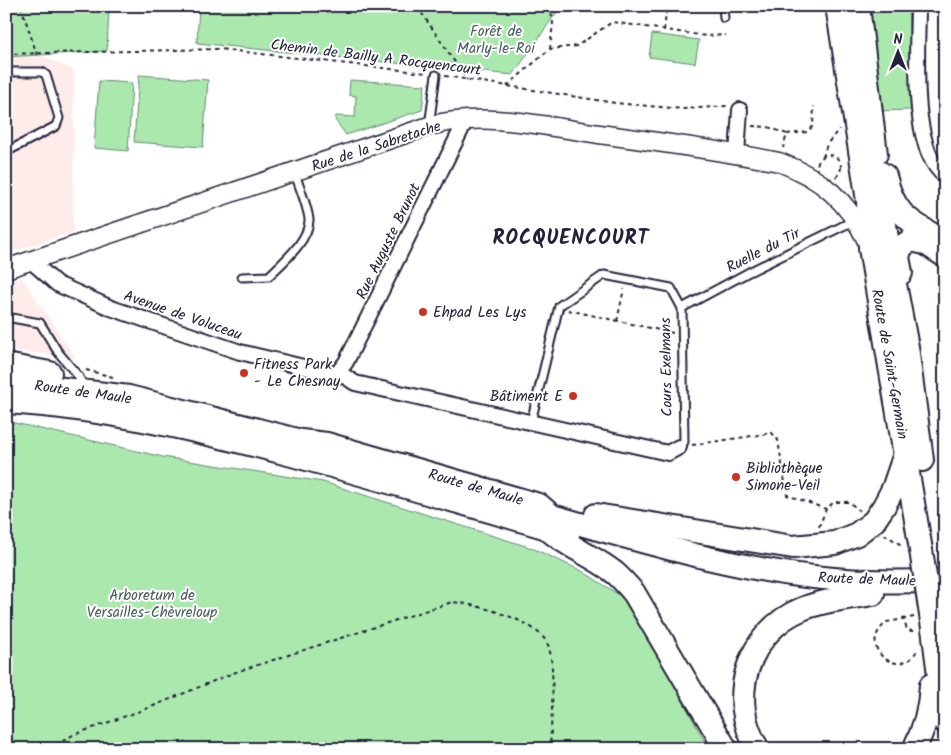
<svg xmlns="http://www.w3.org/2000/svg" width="951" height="755" viewBox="0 0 951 755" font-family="Kalam,sans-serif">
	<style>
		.built { fill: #feecea }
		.green { fill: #abe8ae; stroke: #668574 }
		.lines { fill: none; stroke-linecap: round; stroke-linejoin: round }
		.stream { stroke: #668eaa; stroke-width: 4 }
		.service-casing { stroke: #22223b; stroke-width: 11 }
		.minor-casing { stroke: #22223b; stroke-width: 18 }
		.tertiary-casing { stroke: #22223b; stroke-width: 21 }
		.primary-casing { stroke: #22223b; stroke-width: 26 }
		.path { stroke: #22223b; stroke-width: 2; stroke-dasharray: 4 4; stroke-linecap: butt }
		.service { stroke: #fff; stroke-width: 7 }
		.minor { stroke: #fff; stroke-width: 14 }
		.tertiary { stroke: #fff; stroke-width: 18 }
		.primary { stroke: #fff; stroke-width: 22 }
		.primary-bridge-casing { stroke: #22223b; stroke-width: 26; stroke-linecap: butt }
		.primary-bridge { stroke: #fff; stroke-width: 22 }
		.poi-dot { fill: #c8321e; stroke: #fff; stroke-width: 2 }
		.labels { text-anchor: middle; stroke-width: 4; stroke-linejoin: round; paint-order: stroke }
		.park-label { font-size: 15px; fill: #4b5d5e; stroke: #fff }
		.street-label { font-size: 15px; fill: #22223b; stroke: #fff }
		.poi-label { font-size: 15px; fill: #22223b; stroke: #fff; text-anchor: start }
		.district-label { font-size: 20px; font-weight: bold; letter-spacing: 1px; fill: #22223b; stroke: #fff }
	</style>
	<rect width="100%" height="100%" fill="#fff"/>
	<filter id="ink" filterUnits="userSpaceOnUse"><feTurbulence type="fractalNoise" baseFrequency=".02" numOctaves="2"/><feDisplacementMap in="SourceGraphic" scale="10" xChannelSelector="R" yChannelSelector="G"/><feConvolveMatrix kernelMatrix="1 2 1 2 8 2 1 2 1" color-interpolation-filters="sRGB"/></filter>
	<g filter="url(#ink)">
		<g class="built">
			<polygon points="42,56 74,70 73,232 6,254 6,57"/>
			<polygon points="22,278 76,358 6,350 6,283"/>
		</g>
		<g class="green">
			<polygon points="6,6 109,6 107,51 6,57"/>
			<polygon points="199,6 561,6 513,75 197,43"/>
			<polygon points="864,6 908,6 912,110 874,111"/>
			<polygon points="652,34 699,40 695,63 649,57"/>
			<polygon points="139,75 208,80 203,147 134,142"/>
			<polygon points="350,80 425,85 422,110 346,135 335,120 336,116 355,117 356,96 349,95"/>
			<polygon points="99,81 132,83 128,151 94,148"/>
			<polygon points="6,421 163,457 323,482 532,548 582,571 627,600 709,749 6,749"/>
		</g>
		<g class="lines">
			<polyline class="stream" points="6,495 8,494"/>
			<g class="service-casing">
				<g id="service">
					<polyline points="723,6 724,18"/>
					<polyline points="6,72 42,72 46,75 59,118 56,126 6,152"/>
					<polyline points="429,126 436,75"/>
					<path d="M242,277L269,276C282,263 310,240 309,219C307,204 299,187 295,173"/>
					<polyline points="682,308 749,272 855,220"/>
					<polyline points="6,317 40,323 58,352 79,377 84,387"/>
					<polyline points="531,422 559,306 604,275 671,288 682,308 684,442 679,447"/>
				</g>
			</g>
			<g class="minor-casing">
				<g id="minor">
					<path d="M918,6C918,48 909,150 945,176"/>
					<polyline points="737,154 740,110"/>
					<polyline points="31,261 57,284 111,308 240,352 346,377 355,383 668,453 679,447"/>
					<polyline points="336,375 346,362 466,120"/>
				</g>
			</g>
			<g class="tertiary-casing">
				<path id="tertiary" d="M6,269L429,126C483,111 544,126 599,134C659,142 719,150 779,162C820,177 848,201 867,241"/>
			</g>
			<g class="primary-casing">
				<g id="primary">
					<polyline points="837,6 868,201 870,248 921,550"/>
					<polyline points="858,6 876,154"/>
					<path d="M879,172L885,176C894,214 907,220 940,239"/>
					<polyline points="881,196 889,253 907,347 922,460"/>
					<polyline points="901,273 898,257 901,247 911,240 925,243 945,256"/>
					<polyline points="6,365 50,373"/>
					<path d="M6,382L129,397L301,441L327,444L539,505L552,516C645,542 738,571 834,579C871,583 908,581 945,581"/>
					<path d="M6,402C104,408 198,430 292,455C384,480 476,507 568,534"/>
					<polyline points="596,515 793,547 835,543 857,534 874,521 884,506 893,489 905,454"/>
					<path d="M550,531C570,548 595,557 615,573C622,579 628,586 634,593L726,749"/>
					<polyline points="933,628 945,722"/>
					<path d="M758,749C726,699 748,631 802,609C824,600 850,598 873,594"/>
					<path d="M914,749C925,728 930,708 931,685"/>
				</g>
			</g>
			<g class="path">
				<polyline points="21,6 37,55"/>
				<polyline points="417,6 467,80"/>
				<polyline points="664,30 667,6"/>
				<polyline points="550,49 553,23 550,6"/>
				<polyline points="6,54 219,49 426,73"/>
				<polyline points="445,76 615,103 683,109 728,106"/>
				<polyline points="507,86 550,49 577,46 612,22 706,36 726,35"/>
				<polyline points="752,126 768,127 787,134 783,148"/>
				<polyline points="787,134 807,132 813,126 814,106"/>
				<circle cx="829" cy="167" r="12"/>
				<polyline points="823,157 827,144 839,129"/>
				<polyline points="568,310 673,333"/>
				<polyline points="617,321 624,289"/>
				<polyline points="86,370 113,377"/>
				<polyline points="692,445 772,433 778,440 787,495 826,509"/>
				<polyline points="819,527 826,509 834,502 849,502 860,511"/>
				<polyline points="884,534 903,546"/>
				<polyline points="903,617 907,630 917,632"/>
				<path d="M914,617L887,622C853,649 904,683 918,648"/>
				<path d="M49,749L73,735L151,707L233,673L452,602C476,604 538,620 548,645C556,665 551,725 550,749"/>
			</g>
			<use href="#service" class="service"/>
			<use href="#minor" class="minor"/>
			<use href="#tertiary" class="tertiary"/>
			<use href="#primary" class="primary"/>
			<g class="primary-bridge-casing">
				<polyline id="primary-bridge" points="921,550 933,628"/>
			</g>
			<use href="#primary-bridge" class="primary-bridge"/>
		</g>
	</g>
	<g class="poi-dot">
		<circle cx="423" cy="312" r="5"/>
		<circle cx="244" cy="373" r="5"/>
		<circle cx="573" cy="396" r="5"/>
		<circle cx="736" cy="477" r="5"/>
	</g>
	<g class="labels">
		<g class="park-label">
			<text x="496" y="36">Forêt de<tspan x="496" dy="17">Marly-le-Roi</tspan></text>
			<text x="152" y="600">Arboretum de<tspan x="152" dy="17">Versailles-Chèvreloup</tspan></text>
		</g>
		<g class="street-label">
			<text transform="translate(376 57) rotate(7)" y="5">Chemin de Bailly A Rocquencourt</text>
			<text transform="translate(376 146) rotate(-18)" y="5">Rue de la Sabretache</text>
			<text transform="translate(388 241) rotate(-64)" y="5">Rue Auguste Brunot</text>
			<text transform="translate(763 250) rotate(-27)" y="5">Ruelle du Tir</text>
			<text transform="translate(183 315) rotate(19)" y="5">Avenue de Voluceau</text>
			<text transform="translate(890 364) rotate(80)" y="5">Route de Saint-Germain</text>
			<text transform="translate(666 367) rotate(-91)" y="5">Cours Exelmans</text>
			<text transform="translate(83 392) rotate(8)" y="5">Route de Maule</text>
			<text transform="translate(476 487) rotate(16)" y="5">Route de Maule</text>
			<text transform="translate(867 579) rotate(2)" y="5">Route de Maule</text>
		</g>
		<g class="poi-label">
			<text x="433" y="317">Ehpad Les Lys</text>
			<text x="254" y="369">Fitness Park<tspan x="254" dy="17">- Le Chesnay</tspan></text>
			<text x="563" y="401" text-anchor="end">Bâtiment E</text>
			<text x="746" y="473">Bibliothèque<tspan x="746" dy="17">Simone-Veil</tspan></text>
		</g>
		<g class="district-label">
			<text x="571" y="244">ROCQUENCOURT</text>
		</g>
	</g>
	<rect width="951" height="755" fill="none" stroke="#fff" stroke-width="25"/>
	<rect x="12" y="12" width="926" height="730" fill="none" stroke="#22223b" stroke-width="2" filter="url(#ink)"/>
	<g transform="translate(898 52)" stroke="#ffffff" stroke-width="4" paint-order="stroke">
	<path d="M0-4L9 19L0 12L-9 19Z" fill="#22223b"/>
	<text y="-8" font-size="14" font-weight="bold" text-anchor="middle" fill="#22223b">N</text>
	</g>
</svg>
